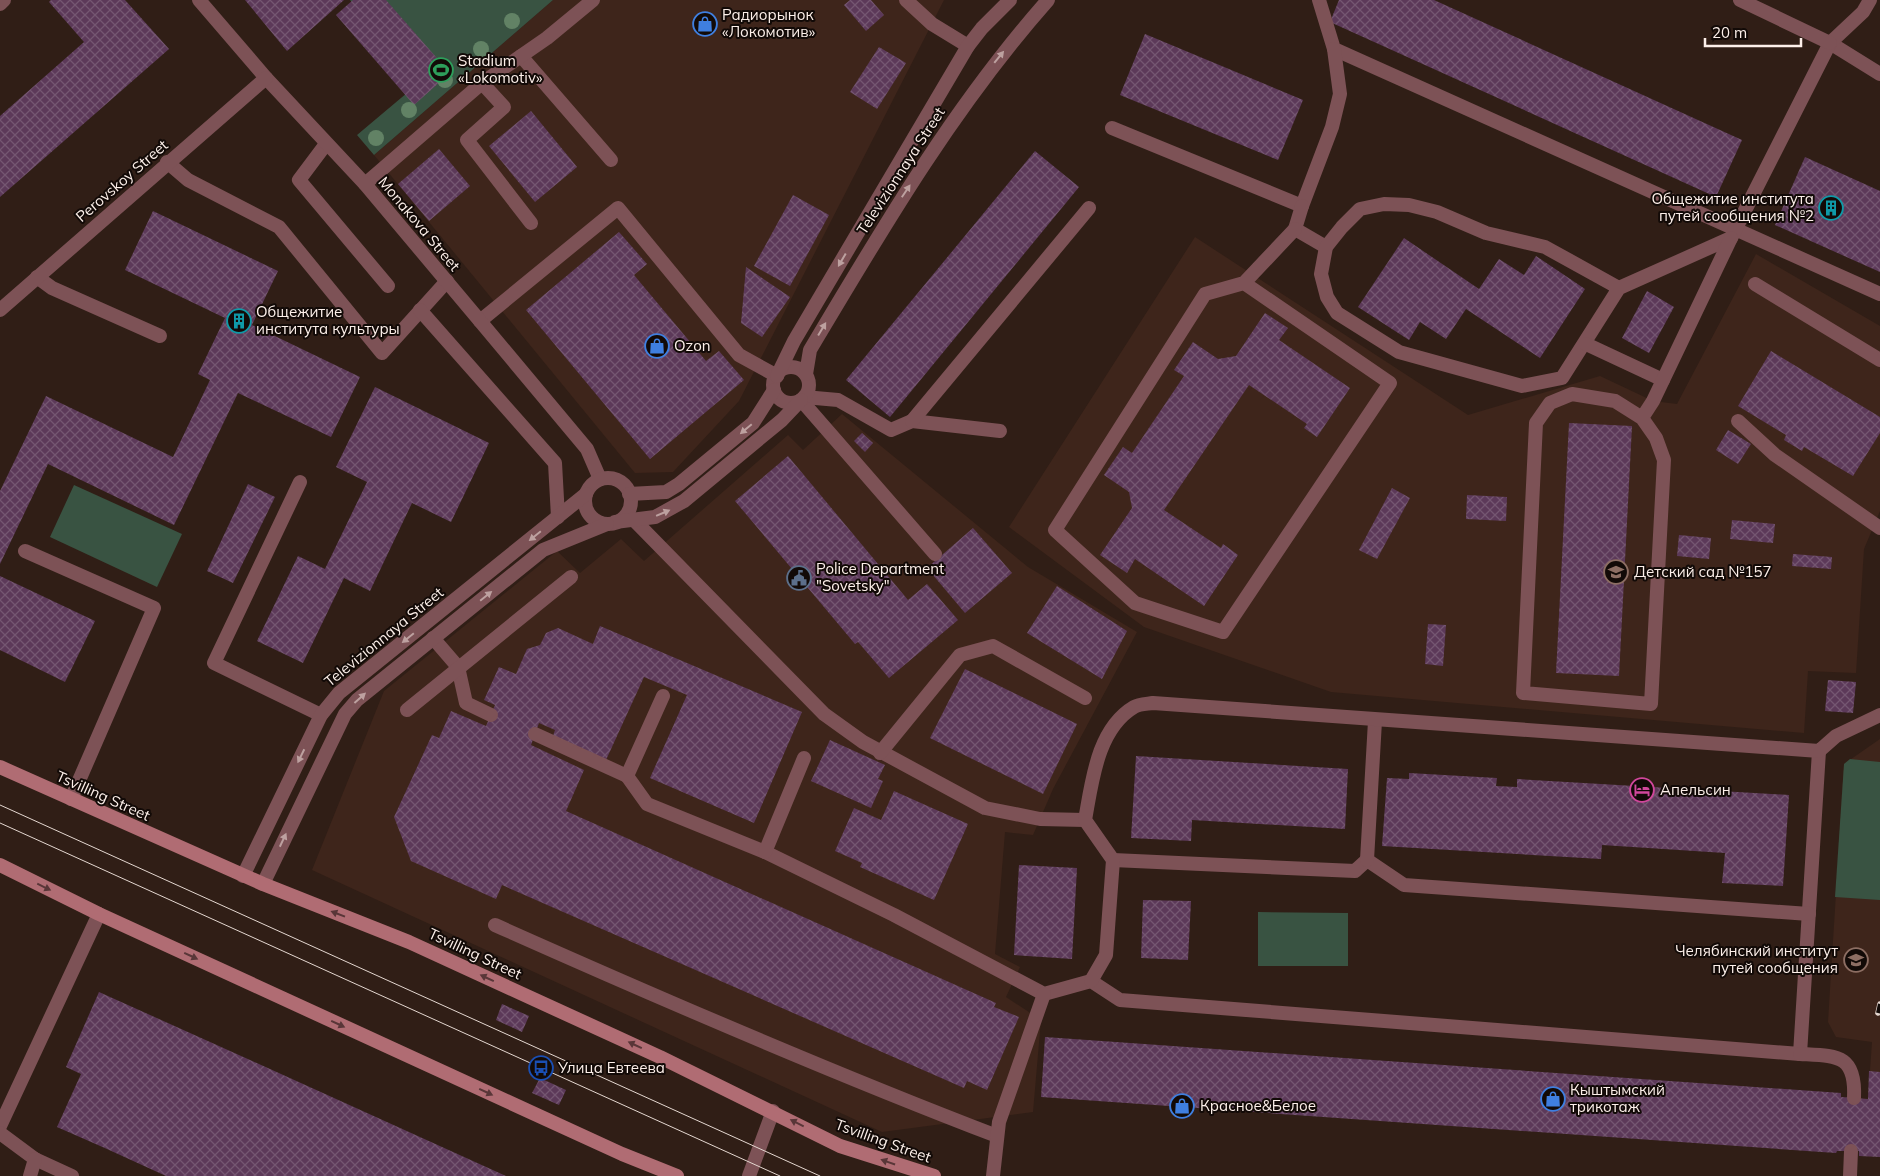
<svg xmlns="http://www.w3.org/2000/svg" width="1880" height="1176" viewBox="0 0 1880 1176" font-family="Mulish,sans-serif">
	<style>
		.built { fill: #3e251b }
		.green { fill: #395342 }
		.building { fill: url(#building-cross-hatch) }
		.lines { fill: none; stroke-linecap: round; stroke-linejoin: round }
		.service { stroke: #7d5256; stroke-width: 14 }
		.minor { stroke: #7d5256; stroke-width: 14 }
		.tertiary { stroke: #7d5256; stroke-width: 14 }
		.secondary { stroke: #b06c73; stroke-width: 14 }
		.tram { stroke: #e4d7d0; stroke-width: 1 }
		.rail-casing { stroke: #e4d7d0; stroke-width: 5.5 }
		.rail { stroke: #120a07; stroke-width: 4; stroke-dasharray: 11; stroke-linecap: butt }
		.tree { fill: #628265 }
		.oneway { fill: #bda1a0 }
		.oneway2 { fill: #593638 }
		.labels { text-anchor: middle; stroke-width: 4; stroke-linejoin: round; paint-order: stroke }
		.poi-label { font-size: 15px; fill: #fdf0ea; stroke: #120a07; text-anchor: start }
		.street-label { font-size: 15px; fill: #fdf0ea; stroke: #120a07 }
	</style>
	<defs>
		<pattern id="building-cross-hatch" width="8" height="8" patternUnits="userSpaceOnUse" patternTransform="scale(1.25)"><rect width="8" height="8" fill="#5c3959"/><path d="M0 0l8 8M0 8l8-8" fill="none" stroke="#745671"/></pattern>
	</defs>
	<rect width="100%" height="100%" fill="#301e16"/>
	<g class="built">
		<polygon points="553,0 944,0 739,401 673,472 635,473 374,155"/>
		<polygon points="1195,237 1468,415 1600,376 1653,401 1677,404 1756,254 1880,326 1880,511 1864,549 1856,673 1808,671 1804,733 1331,692 1144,627 1009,527"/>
		<polygon points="842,414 1028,567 1137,632 1053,789 1033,835 1005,832 995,954 1020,967 1006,997 1041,1020 1033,1112 882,1132 312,870 384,691 557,551 580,573 621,539 644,561 788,435 803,450"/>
		<polygon points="1880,739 1880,1157 1859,1156 1859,1151 1837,1151 1841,1097 1868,1099 1872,1042 1836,1037 1828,1022 1844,764"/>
	</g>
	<g class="green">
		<polygon points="350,0 553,0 374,155 357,135 420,82"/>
		<polygon points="74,485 182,534 157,587 50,537"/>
		<polygon points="1850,759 1880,762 1880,900 1835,897 1844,764"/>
		<polygon points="1258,912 1348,913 1348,966 1258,966"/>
	</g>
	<g class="building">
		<polygon points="51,0 125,0 169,49 0,197 0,116 84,42 49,2"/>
		<polygon points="245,0 344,0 287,51"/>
		<polygon points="353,0 386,0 450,73 414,105 336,15"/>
		<polygon points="850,0 871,0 884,15 866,31 844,5"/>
		<polygon points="1339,0 1434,0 1742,140 1716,197 1330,22"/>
		<polygon points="1145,34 1303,100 1278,160 1120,95"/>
		<polygon points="879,47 906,63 877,109 850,92"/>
		<polygon points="531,111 577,167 535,202 489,146"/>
		<polygon points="439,149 470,186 429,221 398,184"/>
		<polygon points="1035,151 1079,187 890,417 846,380"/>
		<polygon points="1805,157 1880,191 1880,272 1775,225"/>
		<polygon points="793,195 829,215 790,286 754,266"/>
		<polygon points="153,211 278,271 252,325 360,377 331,437 238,393 174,525 48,464 0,564 0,491 46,396 173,457 210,380 198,374 225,318 125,270"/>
		<polygon points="619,232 647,264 634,275 706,361 719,351 744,380 650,459 526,310"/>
		<polygon points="1404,238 1479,289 1499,259 1524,275 1536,256 1585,289 1540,358 1466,309 1446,339 1420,322 1409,340 1358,307"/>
		<polygon points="746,267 790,297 762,337 741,323"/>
		<polygon points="1647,291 1674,307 1649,353 1622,338"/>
		<polygon points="1265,313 1288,328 1279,340 1350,388 1317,437 1304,428 1307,424 1249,385 1164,510 1221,548 1223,544 1238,555 1204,606 1135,559 1127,573 1100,555 1132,508 1129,492 1104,475 1123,447 1132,453 1184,376 1174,370 1193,342 1218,359 1236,356"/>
		<polygon points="1771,351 1880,417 1880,433 1853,476 1804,447 1802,451 1784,440 1786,435 1738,406"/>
		<polygon points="375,387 489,443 451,522 412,503 370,591 344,578 303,663 257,641 298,556 325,569 367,482 336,467"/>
		<polygon points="1569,423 1632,426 1619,676 1556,673"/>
		<polygon points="1728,430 1751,444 1738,464 1716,450"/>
		<polygon points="862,433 873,443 865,452 854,441"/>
		<polygon points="788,456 908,600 927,584 958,620 889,678 858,642 855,644 735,501"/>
		<polygon points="248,484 275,497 233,583 207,571"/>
		<polygon points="1392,488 1410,498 1377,559 1359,550"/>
		<polygon points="1467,495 1507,497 1506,521 1466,519"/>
		<polygon points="1732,520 1775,524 1773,543 1730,539"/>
		<polygon points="973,528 1012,573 965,613 927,568"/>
		<polygon points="1679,535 1711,538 1709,559 1677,556"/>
		<polygon points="1793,554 1832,557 1831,569 1792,566"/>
		<polygon points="0,576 95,621 65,682 0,650"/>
		<polygon points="1057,586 1127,631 1102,679 1027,633"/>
		<polygon points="1428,624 1446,625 1443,666 1425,664"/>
		<polygon points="600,626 802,712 754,823 650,778 687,695 644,677 606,760 553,736 555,730 539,723 531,745 584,770 566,811 996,1003 994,1007 1019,1017 987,1090 967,1081 964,1088 502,885 496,899 411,861 394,817 432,735 439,738 451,711 486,726 495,705 484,700 499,667 516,674 527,649 540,645 546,633 558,628 593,644"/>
		<polygon points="965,669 1077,724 1043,794 930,738"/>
		<polygon points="1828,680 1856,682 1853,713 1825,711"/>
		<polygon points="830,740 885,765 878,779 883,781 871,808 811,781"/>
		<polygon points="1136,756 1348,769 1345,829 1192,820 1191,841 1131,838"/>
		<polygon points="1409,773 1497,778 1496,786 1517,787 1517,779 1789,795 1783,886 1722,883 1725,853 1602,845 1601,859 1382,846 1387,778 1409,779"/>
		<polygon points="894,791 968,824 934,900 860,867 862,863 835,851 854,808 881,820"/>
		<polygon points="1019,865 1077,868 1072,959 1014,955"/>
		<polygon points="1143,900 1191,901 1188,960 1141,958"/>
		<polygon points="99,992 250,1060 506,1176 166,1176 107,1149 57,1127 81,1074 66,1067"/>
		<polygon points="502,1004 529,1016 522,1032 496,1020"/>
		<polygon points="1045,1037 1841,1093 1841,1097 1868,1099 1869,1071 1880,1072 1880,1157 1859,1156 1859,1151 1837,1151 1836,1153 1041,1097"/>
		<polygon points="540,1078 566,1090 559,1105 532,1093"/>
	</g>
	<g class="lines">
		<g class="service">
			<polyline points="906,0 932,24 968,46"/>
			<polyline points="1319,0 1334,49 1880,294"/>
			<polyline points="0,4 4,0"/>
			<polyline points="1830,43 1880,74"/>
			<polyline points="521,56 611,160"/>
			<polyline points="482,83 504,107 467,140 531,223"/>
			<polyline points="1112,128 1302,206 1332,127 1340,94 1334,49"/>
			<polyline points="326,144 299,180 388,286"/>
			<polyline points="167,162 188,180 279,227 382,353 447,281"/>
			<polyline points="365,184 482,83 547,38 593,0"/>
			<polyline points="1302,206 1295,229 1326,247"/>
			<polyline points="37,277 52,288 160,336"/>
			<polyline points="1244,283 1390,383 1223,632 1135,603 1055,530 1205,294 1244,283 1295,229"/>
			<polyline points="1755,284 1880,360"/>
			<polyline points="1619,288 1545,247 1486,233 1437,212 1409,205 1384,204 1360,209 1342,227 1326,247 1321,274 1327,297 1337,313 1399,352 1522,386 1562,378 1619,288 1731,238 1830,43 1863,12 1870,0"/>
			<polyline points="420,310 555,463 558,517"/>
			<polyline points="480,321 618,208 739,355 777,376"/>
			<polyline points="1586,344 1663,380"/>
			<polyline points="804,397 838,400 891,430 912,421 1000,431"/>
			<polyline points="801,400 935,554"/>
			<polyline points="1642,418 1615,401 1572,394 1550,403 1536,423 1523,693 1651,704 1664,460 1656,438 1642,418 1653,401 1731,238"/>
			<polyline points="912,421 1089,208"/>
			<polyline points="1738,421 1775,455 1880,528"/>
			<polyline points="300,482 214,663 321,715"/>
			<polyline points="635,521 824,714 863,742 985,808 1040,819 1085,820"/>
			<polyline points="25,551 154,608 71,799"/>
			<polyline points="433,638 458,667 466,703 491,715"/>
			<polyline points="663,696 627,776 647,804 765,852 894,915 1044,994 1091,981 1120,1000 1800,1054 1819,751"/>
			<polyline points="407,710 571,577"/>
			<polyline points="535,734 627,776"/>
			<polyline points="880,753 960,655 993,646 1085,698"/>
			<polyline points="765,852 804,758"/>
			<polyline points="1113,860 1355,871 1367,860 1404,885 1809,914"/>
			<polyline points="1367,860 1375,721"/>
			<path d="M495,925C661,999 827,1071 997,1136"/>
			<path d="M1091,981L1106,955L1113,860L1085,820C1092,782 1097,729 1134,707C1139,704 1147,704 1153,703L1819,751L1836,736L1880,715"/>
			<path d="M1800,1054C1837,1056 1856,1054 1854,1098"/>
			<polyline points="0,1126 99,914"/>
			<polyline points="0,1133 35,1159 72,1176"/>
			<polyline points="30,1176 35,1159"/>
			<polyline points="993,1176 999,1122 1044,994"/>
			<polyline points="1850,1176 1851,1151"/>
		</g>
		<g class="minor">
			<polyline points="199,0 266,78 365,184 480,321 587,449 600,479"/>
			<polyline points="1740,0 1830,43"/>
			<polyline points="0,310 266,78"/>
			<circle cx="791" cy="385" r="18"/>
			<path d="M806,374L810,350C882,229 954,106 1048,0"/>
			<polyline points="777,376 794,341 968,46 982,28 1010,0"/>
			<circle cx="608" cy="501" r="23"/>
			<polyline points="629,494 666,492 679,484 753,423 774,390"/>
			<polyline points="615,522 655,517 684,501 782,420 801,400"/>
			<polyline points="243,876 321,715 339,693 586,494"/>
			<polyline points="263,884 345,714 357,700 543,550 607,524"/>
		</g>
		<polyline class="tertiary" points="749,1176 773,1111"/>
		<g class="secondary">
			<polyline points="0,767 263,884 409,942 660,1057 840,1146 934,1176"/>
			<polyline points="0,865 99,914 622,1154 677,1176"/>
		</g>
		<g class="tram">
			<polyline points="0,805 820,1176"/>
			<polyline points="0,823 780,1176"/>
		</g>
		<g class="rail-casing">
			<polyline id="rail" points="1878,1013 1880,1004"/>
		</g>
		<use href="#rail" class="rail"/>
	</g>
	<g class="tree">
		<circle cx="512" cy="21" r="8"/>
		<circle cx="481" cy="49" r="8"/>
		<circle cx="445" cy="80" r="8"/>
		<circle cx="409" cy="110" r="8"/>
		<circle cx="376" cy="138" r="8"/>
	</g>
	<defs><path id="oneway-solid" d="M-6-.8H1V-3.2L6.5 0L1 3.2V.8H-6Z" transform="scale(1.25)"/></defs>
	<g class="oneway">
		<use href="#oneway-solid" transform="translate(999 57) rotate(-51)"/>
		<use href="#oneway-solid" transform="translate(906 191) rotate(-56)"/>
		<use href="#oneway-solid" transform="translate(842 260) rotate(120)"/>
		<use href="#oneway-solid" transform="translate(822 329) rotate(-59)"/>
		<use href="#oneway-solid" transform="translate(746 429) rotate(140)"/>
		<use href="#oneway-solid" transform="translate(663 513) rotate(-23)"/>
		<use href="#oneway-solid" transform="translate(535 536) rotate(141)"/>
		<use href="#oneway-solid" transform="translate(486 596) rotate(-39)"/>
		<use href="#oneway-solid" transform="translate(408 638) rotate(141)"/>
		<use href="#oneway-solid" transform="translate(360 698) rotate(-42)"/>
		<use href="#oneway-solid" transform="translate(301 756) rotate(116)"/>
		<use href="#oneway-solid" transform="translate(283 840) rotate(-65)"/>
	</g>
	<g class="oneway2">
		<use href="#oneway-solid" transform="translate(44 887) rotate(26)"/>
		<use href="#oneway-solid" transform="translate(338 914) rotate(-159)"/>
		<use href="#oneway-solid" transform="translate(191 956) rotate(25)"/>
		<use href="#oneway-solid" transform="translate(487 978) rotate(-155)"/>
		<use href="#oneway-solid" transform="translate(338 1024) rotate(25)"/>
		<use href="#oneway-solid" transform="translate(635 1045) rotate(-155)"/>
		<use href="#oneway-solid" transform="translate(486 1092) rotate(25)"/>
		<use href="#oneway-solid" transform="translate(797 1123) rotate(-153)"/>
		<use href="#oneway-solid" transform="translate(888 1162) rotate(-161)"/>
	</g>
	<defs>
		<g id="shop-ring" transform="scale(1.25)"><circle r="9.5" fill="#120a07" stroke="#3f7fe0" stroke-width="1.5"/><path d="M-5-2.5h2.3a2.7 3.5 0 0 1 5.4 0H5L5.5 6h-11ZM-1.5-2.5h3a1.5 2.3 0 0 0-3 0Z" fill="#3f7fe0"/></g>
		<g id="stadium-ring" transform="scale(1.25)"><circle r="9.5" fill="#120a07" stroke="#2e9e5b" stroke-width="1.5"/><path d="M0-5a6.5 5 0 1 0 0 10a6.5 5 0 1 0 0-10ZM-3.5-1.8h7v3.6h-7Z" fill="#2e9e5b"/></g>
		<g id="building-ring" transform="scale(1.25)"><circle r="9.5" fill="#120a07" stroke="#0f9aa8" stroke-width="1.5"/><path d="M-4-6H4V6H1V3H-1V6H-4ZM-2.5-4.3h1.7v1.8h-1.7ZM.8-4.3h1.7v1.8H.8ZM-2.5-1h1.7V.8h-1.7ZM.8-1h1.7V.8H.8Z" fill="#0f9aa8"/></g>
		<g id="school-ring" transform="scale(1.25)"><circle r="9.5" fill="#120a07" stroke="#8d6e63" stroke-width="1.5"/><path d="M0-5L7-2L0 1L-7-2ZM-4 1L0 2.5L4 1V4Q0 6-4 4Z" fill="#8d6e63"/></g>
		<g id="civic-ring" transform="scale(1.25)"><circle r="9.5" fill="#120a07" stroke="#5c6f8a" stroke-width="1.5"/><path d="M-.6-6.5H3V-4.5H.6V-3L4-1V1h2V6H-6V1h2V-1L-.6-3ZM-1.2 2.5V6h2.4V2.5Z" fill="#5c6f8a"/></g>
		<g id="hotel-ring" transform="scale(1.25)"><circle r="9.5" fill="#120a07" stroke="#d1479c" stroke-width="1.5"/><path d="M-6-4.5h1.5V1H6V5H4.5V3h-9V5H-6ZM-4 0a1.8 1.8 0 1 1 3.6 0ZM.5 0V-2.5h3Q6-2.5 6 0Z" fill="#d1479c"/></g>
		<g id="university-ring" transform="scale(1.25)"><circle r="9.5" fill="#120a07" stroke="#8d6e63" stroke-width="1.5"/><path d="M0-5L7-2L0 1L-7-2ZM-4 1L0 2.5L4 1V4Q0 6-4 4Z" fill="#8d6e63"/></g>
		<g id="bus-ring" transform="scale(1.25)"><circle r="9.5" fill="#120a07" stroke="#1a4fb4" stroke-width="1.5"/><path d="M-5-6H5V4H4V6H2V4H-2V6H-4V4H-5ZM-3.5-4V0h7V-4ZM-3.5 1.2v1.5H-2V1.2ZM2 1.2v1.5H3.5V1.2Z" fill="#1a4fb4"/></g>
	</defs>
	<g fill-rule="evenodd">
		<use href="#shop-ring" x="705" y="24"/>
		<use href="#stadium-ring" x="441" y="70"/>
		<use href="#building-ring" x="1831" y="208"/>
		<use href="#building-ring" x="239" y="321"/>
		<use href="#shop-ring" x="657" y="346"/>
		<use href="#school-ring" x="1616" y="572"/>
		<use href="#civic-ring" x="799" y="578"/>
		<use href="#hotel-ring" x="1642" y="790"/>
		<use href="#university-ring" x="1856" y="960"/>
		<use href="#bus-ring" x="541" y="1068"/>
		<use href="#shop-ring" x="1553" y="1099"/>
		<use href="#shop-ring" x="1182" y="1106"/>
	</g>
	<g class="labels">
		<g class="poi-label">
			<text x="722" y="20">Радиорынок<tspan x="722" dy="17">«Локомотив»</tspan></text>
			<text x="458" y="66">Stadium<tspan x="458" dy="17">«Lokomotiv»</tspan></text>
			<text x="1814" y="204" text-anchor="end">Общежитие института<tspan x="1814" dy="17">путей сообщения №2</tspan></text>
			<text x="256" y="317">Общежитие<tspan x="256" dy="17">института культуры</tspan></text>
			<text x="674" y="351">Ozon</text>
			<text x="816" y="574">Police Department<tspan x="816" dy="17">"Sovetsky"</tspan></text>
			<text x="1634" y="577">Детский сад №157</text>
			<text x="1660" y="795">Апельсин</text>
			<text x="1838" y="956" text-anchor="end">Челябинский институт<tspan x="1838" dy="17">путей сообщения</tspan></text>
			<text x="558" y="1073">Улица Евтеева</text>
			<text x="1570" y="1095">Кыштымский<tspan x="1570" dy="17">трикотаж</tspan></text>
			<text x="1200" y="1111">Красное&amp;Белое</text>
		</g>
		<g class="street-label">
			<text transform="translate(901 171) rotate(-57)" y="5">Televizionnaya Street</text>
			<text transform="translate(122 181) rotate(-41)" y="5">Perovskoy Street</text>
			<text transform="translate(419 224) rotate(50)" y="5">Monakova Street</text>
			<text transform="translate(384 637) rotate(-39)" y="5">Televizionnaya Street</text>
			<text transform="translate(103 796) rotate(24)" y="5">Tsvilling Street</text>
			<text transform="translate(475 954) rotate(25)" y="5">Tsvilling Street</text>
			<text transform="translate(883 1141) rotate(20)" y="5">Tsvilling Street</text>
		</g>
	</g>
	<path d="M1705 38v8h96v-8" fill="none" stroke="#fdf0ea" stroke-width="2.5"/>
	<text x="1712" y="38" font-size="15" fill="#fdf0ea" stroke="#120a07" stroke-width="4" paint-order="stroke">20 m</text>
</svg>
